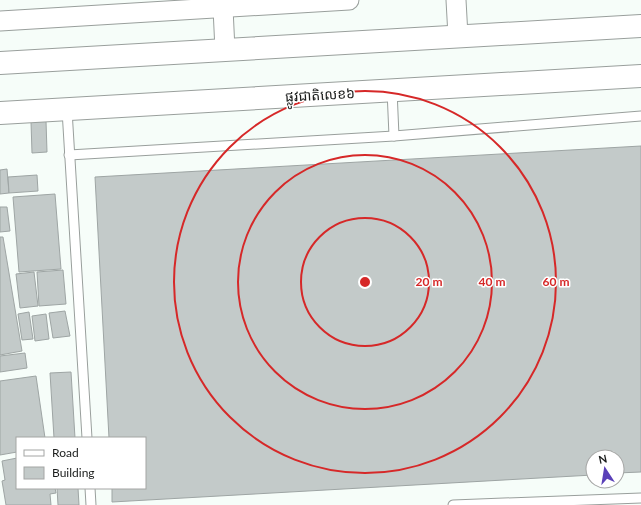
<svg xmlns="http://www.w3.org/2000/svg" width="641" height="505" viewBox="0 0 641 505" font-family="Lato,'Noto Sans Khmer',sans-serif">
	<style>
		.building { fill: #c3cac9; stroke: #9ea5a4 }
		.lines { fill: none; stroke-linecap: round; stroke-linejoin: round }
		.lane-casing { stroke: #999f9c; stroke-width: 11 }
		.street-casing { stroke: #999f9c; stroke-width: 21 }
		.primary-casing { stroke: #999f9c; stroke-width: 24 }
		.lane { stroke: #fff; stroke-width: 9 }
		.street { stroke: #fff; stroke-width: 19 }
		.primary { stroke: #fff; stroke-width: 22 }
		.ring { fill: none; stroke: #d62828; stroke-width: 2 }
		.labels { text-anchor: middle; stroke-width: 3; stroke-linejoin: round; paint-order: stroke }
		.street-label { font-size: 14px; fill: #1b1d1c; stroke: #fff }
		.centre { fill: #d62828; stroke: #fff; stroke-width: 2 }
		.ring-label { font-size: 12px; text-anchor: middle; font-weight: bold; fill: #d62828; stroke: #fff; stroke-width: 3; stroke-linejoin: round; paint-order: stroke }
	</style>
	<rect width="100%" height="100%" fill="#f6fdf9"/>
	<g class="building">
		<polygon points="46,121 47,152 32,153 31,122"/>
		<polygon points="641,146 641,472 617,473 617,457 593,457 593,475 112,502 112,488 145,488 145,438 109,438 95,177"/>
		<polygon points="7,169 9,193 0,194 0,170"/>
		<polygon points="37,175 38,191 9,193 8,177"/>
		<polygon points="55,194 61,269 19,272 13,197"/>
		<polygon points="0,207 7,207 10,231 0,232"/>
		<polygon points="0,237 3,237 22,351 0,355"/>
		<polygon points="63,270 66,304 39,306 37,272"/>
		<polygon points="34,272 38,306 20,308 16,274"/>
		<polygon points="65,311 70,336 53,338 49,313"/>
		<polygon points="29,312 33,339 22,340 18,314"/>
		<polygon points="46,314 49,339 35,341 32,316"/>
		<polygon points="25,353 27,368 0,372 0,356"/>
		<polygon points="71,372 75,438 54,438 50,373"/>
		<polygon points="36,376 45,438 17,438 17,452 0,455 0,381"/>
		<polygon points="17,458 17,488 55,488 56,493 50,494 51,505 6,505 2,481 5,480 2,461"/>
		<polygon points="57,488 78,488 79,505 58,505"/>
	</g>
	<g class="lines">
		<g class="lane-casing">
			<g id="lane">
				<polyline points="392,90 394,136"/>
				<polyline points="67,110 87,438"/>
				<polyline points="69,155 394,136 641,116"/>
				<polyline points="90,488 91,505"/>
				<polyline points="453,505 641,498"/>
			</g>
		</g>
		<g class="street-casing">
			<g id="street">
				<polyline points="456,0 458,36"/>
				<polyline points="223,8 225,50"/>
				<polyline points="0,21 349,0"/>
			</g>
		</g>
		<g class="primary-casing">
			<g id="primary">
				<polyline points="0,63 641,26"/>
				<polyline points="0,113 641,76"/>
			</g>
		</g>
		<use href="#lane" class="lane"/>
		<use href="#street" class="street"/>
		<use href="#primary" class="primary"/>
	</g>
	<g class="ring">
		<circle cx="365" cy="282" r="64"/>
		<circle cx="365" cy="282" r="127"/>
		<circle cx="365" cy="282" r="191"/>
	</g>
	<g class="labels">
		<g class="street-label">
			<text transform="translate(320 95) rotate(-3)" y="5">ផ្លូវជាតិលេខ៦</text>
		</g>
	</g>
	<circle cx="365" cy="282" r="6" class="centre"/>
	<g class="ring-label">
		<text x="429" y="286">20 m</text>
		<text x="492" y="286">40 m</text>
		<text x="556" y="286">60 m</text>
	</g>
	<rect x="16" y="437" width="130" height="52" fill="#ffffff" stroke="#a4a5a4"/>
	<rect x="24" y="450" width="20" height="6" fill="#ffffff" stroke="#a4a5a4"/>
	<text x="52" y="457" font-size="12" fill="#1b1d1c">Road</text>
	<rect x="24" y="467" width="20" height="12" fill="#c3cac9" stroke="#a4a5a4"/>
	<text x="52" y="477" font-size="12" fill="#1b1d1c">Building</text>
	<g transform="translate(605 469) rotate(348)"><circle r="19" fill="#ffffff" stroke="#a4a5a4"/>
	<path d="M0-3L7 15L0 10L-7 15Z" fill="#5a40b8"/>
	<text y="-6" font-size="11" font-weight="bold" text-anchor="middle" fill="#1b1d1c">N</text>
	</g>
</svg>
